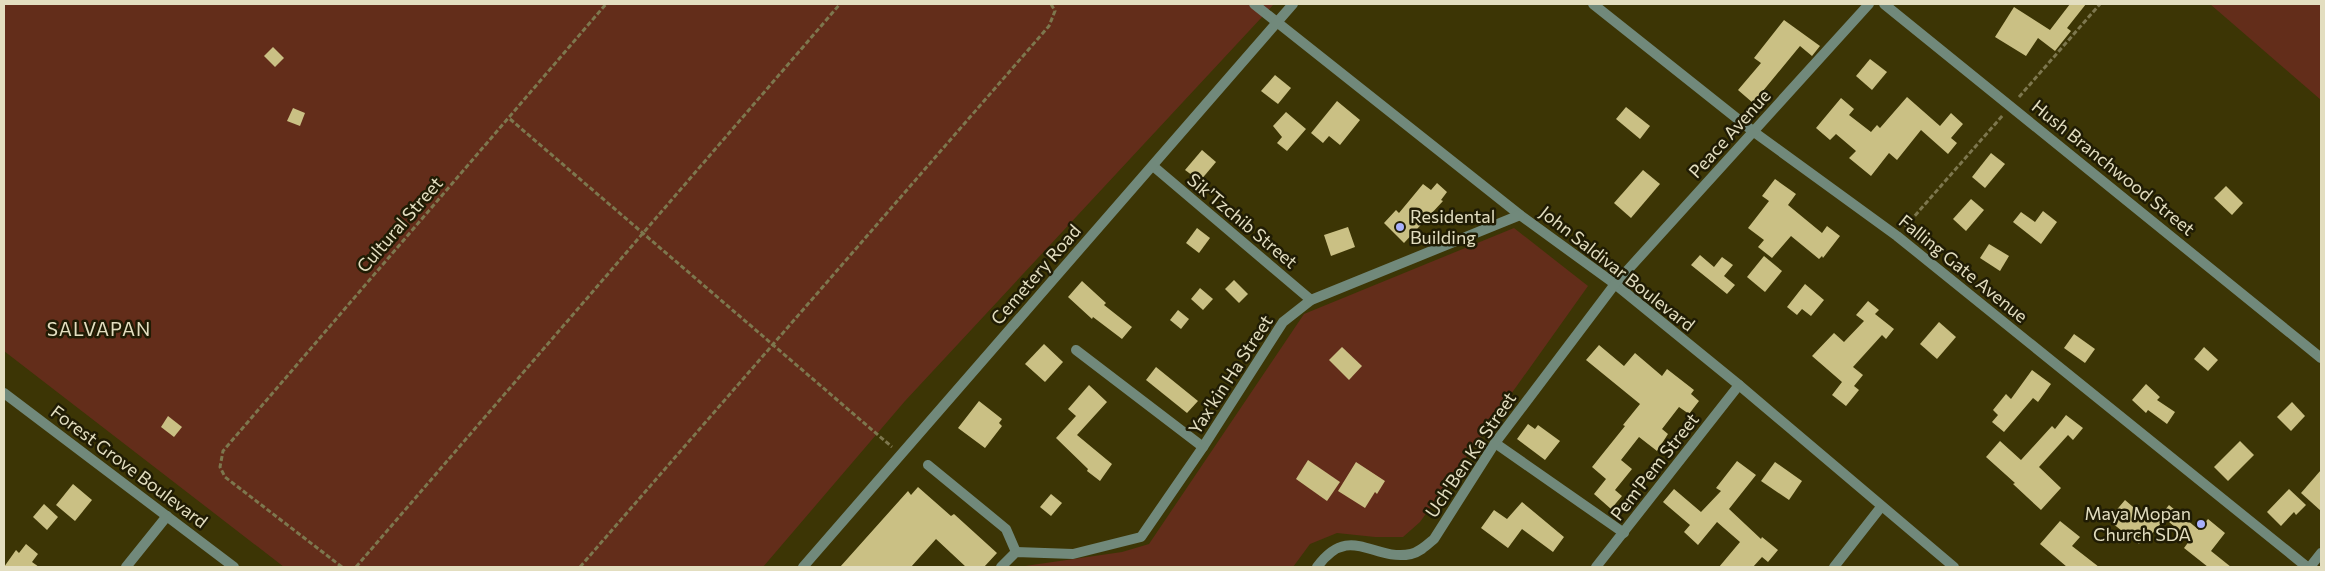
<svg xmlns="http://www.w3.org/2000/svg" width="2325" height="571" viewBox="0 0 2325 571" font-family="Commissioner,sans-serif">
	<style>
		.green { fill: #632d1a }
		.building { fill: #cac084 }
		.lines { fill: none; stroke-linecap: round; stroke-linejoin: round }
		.path { stroke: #7d774e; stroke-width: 3; stroke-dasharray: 5 2.5; stroke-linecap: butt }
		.minor { stroke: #71897b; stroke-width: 10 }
		.poi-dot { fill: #a9b0fc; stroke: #201c04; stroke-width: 2 }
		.labels { text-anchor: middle; stroke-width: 5; stroke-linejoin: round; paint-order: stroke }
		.street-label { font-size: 18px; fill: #e3dec0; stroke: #201c04 }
		.poi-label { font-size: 18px; fill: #e3dec0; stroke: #201c04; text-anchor: start }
		.neighbourhood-label { font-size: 19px; letter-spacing: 1px; fill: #e3dec0; stroke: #201c04 }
	</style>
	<rect width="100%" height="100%" fill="#3c3505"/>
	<g class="green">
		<polygon points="4,4 1274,4 905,401 763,567 284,567 4,351"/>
		<polygon points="2210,4 2321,4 2321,100"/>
		<polygon points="1514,228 1588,286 1420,522 1403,537 1375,537 1337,533 1310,544 1293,567 1018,567 1122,552 1149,544 1304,314"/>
	</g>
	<g class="building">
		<polygon points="2070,4 2086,4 2067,28 2071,31 2055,51 2038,38 2026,56 1995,37 2014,7 2050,30"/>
		<polygon points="1784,20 1820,46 1812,56 1800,46 1753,103 1738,90 1761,63 1754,58"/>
		<polygon points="273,47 284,58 275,67 264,56"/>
		<polygon points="1870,59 1887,72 1872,90 1856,76"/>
		<polygon points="1275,75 1291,88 1278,104 1261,91"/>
		<polygon points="1907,97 1940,126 1951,113 1963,124 1951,138 1957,143 1948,154 1921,130 1897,160 1889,153 1871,176 1849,158 1856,151 1836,134 1830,140 1816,128 1841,98 1854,109 1849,115 1871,132 1877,125 1880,128"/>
		<polygon points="1337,101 1360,120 1340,145 1329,136 1323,143 1311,133"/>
		<polygon points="1626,107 1650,126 1640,139 1616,119"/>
		<polygon points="293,108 305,113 300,126 287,121"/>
		<polygon points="1286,112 1306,129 1287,151 1277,143 1282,137 1273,126"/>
		<polygon points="1202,150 1216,162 1200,181 1185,170"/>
		<polygon points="1991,153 2005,164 1985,188 1972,177"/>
		<polygon points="1643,170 1660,184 1631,218 1614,203"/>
		<polygon points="1775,179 1796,194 1788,205 1822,233 1827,226 1840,236 1823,258 1822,256 1819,259 1791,236 1772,258 1758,247 1764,240 1748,228 1769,201 1762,196"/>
		<polygon points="1437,183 1447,192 1441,200 1443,201 1404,243 1384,223 1396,210 1399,213 1423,184 1431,190"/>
		<polygon points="2226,186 2243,203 2232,215 2214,198"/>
		<polygon points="1971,199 1984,210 1966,231 1953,219"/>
		<polygon points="2043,211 2057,222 2041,244 2013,222 2021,212 2035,222"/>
		<polygon points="1348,227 1355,247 1331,256 1324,235"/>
		<polygon points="1197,228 1210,238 1199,253 1186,243"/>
		<polygon points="1989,244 2009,256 2000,271 1980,258"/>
		<polygon points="1700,255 1714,267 1722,257 1733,265 1724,276 1735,285 1727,294 1691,265"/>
		<polygon points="1764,256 1782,271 1765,292 1747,277"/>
		<polygon points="1234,280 1248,294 1239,303 1225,289"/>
		<polygon points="1082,281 1106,303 1104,305 1132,327 1122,339 1093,317 1092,319 1068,297"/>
		<polygon points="1805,284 1824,300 1811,316 1802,309 1797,315 1787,307"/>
		<polygon points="1200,288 1213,299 1203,310 1191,299"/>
		<polygon points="1868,301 1879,310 1875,314 1894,329 1886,339 1882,335 1853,367 1863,375 1854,386 1859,390 1846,406 1832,395 1842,382 1812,356 1834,333 1844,342 1864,321 1856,315"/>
		<polygon points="1178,310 1189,319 1181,329 1170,320"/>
		<polygon points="1939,322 1956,337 1937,359 1920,344"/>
		<polygon points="2074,334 2095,349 2085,363 2064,348"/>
		<polygon points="1044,344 1063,362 1045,382 1025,364"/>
		<polygon points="1599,345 1624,366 1635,353 1662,376 1667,369 1694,390 1691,394 1699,401 1689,414 1679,407 1662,429 1668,434 1657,451 1639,437 1621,460 1632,469 1615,490 1622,496 1611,509 1594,494 1606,479 1592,467 1625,426 1623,425 1640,404 1586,360"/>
		<polygon points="1342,347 1362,366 1349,380 1329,360"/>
		<polygon points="2204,347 2218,360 2208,371 2194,359"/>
		<polygon points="1156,367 1198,401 1187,413 1146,380"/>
		<polygon points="2032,370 2051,384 2038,402 2033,398 2004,432 1992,422 1998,415 1993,410 2006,394 2011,399"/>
		<polygon points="2146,384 2160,397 2157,400 2175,412 2167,424 2148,410 2146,413 2132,400"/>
		<polygon points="1089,385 1107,402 1077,435 1112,464 1100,481 1087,471 1088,469 1056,438 1076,416 1068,409"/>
		<polygon points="979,401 1002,419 999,423 1002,426 985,448 958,428"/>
		<polygon points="2292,402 2305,416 2291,431 2277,417"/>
		<polygon points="2066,415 2083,428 2073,440 2068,435 2039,467 2061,488 2041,510 2013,484 2015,483 1986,457 2000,441 2021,460 2052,426 2055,429"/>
		<polygon points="168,416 182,427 174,437 161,427"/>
		<polygon points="1528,424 1535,429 1538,425 1560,441 1545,460 1517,439"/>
		<polygon points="2240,441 2254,455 2228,481 2214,467"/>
		<polygon points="1308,460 1340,482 1327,501 1296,479"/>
		<polygon points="1737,461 1756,475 1729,509 1761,539 1762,537 1778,550 1768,562 1762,557 1753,567 1719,567 1740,542 1717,522 1698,545 1684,532 1690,525 1663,502 1674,489 1701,512 1721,491 1716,488"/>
		<polygon points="1356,462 1385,481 1377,494 1375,492 1365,508 1338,491"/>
		<polygon points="1775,462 1802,481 1789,500 1761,481"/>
		<polygon points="2321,470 2321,511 2301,493"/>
		<polygon points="73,484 92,500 75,521 56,505"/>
		<polygon points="918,487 951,516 954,514 997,553 984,567 966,567 936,539 911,567 840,567 908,491 911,495"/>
		<polygon points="2289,489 2306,505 2296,515 2294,512 2281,526 2267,512"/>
		<polygon points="1051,494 1062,503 1051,516 1040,507"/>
		<polygon points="2125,500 2147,519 2153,513 2163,521 2151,535 2148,533 2139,544 2108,520"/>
		<polygon points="1522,502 1564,537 1553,552 1522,529 1508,548 1481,528 1494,510 1507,519"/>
		<polygon points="44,504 58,517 47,530 33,517"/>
		<polygon points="2169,505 2199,530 2208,519 2225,533 2211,551 2231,567 2208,567 2184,548 2190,540 2161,515"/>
		<polygon points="2060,521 2080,537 2072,546 2099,567 2067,567 2040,544"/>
		<polygon points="26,544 38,554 32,562 39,567 4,567 16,550 19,553"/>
	</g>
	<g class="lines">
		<g class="path">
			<polyline points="2019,97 2100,4"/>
			<polyline points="510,119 892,447"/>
			<polyline points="1905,227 2003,115"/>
			<polyline points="342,567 225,477 220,467 223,451 606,4"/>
			<polyline points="356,567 840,4"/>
			<polyline points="580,567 1049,26 1055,11 1051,4"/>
		</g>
		<g class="minor">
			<polyline points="1254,4 1520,215 1615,284 1739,385 1954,567"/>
			<polyline points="1593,4 1754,132 1897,236 2307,567"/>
			<polyline points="1884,4 2321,358"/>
			<polyline points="1153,166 1311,300"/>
			<polyline points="1076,350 1203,447"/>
			<polyline points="4,393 234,567"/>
			<polyline points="1495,443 1624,533"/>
			<polyline points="928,465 1006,529 1016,552"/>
			<polyline points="126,567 167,516"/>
			<polyline points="803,567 1293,4"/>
			<polyline points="1001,567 1016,552 1073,554 1141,537 1203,447 1283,322 1311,300 1520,215"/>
			<path d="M1317,567C1350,522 1373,562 1411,554C1420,552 1427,545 1434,539L1495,443L1615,284L1869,4"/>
			<polyline points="1596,567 1739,385"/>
			<polyline points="1834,567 1881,507"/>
			<polyline points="2310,567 2321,553"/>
		</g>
	</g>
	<g class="poi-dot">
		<circle cx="1400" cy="227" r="5"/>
		<circle cx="2201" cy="524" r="5"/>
	</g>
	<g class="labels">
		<g class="street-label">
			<text transform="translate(1730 134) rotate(-48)" y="6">Peace Avenue</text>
			<text transform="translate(2113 168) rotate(39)" y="6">Hush Branchwood Street</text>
			<text transform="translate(1242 221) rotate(40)" y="6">Sik'Tzchib Street</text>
			<text transform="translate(400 225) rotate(-49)" y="6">Cultural Street</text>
			<text transform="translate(1617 269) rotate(38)" y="6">John Saldivar Boulevard</text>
			<text transform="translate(1963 269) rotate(39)" y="6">Falling Gate Avenue</text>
			<text transform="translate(1036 275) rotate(-49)" y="6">Cemetery Road</text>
			<text transform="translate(1231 375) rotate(-57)" y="6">Yax'kin Ha Street</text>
			<text transform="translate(1471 455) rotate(-56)" y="6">Uch'Ben Ka Street</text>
			<text transform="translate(129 467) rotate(37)" y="6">Forest Grove Boulevard</text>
			<text transform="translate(1655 467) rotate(-52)" y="6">Pem'Pem Street</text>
		</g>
		<g class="poi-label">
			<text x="1410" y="223">Residental<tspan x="1410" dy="21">Building</tspan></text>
			<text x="2191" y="520" text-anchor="end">Maya Mopan<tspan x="2191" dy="21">Church SDA</tspan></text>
		</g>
		<g class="neighbourhood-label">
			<text x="99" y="336">SALVAPAN</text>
		</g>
	</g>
	<rect width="2325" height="571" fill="none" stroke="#e3dec0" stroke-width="10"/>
</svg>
